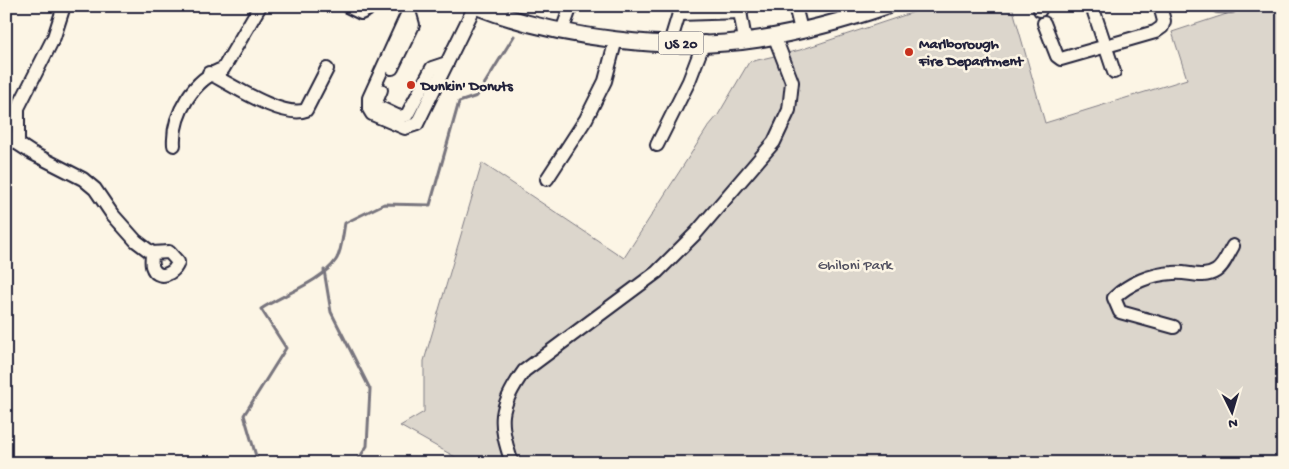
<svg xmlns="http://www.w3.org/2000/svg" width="1289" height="469" viewBox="0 0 1289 469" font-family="'Gochi Hand',sans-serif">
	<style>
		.green { fill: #dcd6cc; stroke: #7f7c84 }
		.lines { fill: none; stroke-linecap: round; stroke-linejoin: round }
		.stream { stroke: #78757e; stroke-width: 3 }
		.minor-casing { stroke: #22223b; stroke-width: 16 }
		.major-casing { stroke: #22223b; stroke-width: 19 }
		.minor { stroke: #fcf5e5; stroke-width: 12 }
		.major { stroke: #fcf5e5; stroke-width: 15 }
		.poi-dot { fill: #c8321e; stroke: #fcf5e5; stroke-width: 2 }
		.labels { text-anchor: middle; stroke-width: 5; stroke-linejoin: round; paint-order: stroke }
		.shield { fill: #fcf5e5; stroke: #63616e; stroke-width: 1 }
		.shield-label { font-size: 14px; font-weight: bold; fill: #22223b }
		.poi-label { font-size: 15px; font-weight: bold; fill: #22223b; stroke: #fcf5e5; text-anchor: start }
		.park-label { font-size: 15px; fill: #504f5f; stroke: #fcf5e5 }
	</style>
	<rect width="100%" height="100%" fill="#fcf5e5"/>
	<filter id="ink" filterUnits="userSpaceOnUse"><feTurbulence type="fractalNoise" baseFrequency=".02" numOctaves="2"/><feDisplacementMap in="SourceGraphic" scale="10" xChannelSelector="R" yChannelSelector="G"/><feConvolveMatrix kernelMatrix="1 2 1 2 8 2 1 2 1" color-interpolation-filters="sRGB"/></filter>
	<g filter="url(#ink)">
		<polygon class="green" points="932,6 1012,6 1045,123 1187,79 1172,32 1251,6 1283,6 1283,463 466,463 400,426 424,412 424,361 482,163 624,258 708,127 718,115 749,62 800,50"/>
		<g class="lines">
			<g class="stream">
				<polyline points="324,270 331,312 370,389 367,446 356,463"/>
				<path d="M258,463L244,415L286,348L261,309C282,295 322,281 336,260C342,251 343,233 345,223L384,204L430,205L459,102L477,96L514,36"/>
			</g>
			<g class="minor-casing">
				<g id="minor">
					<polyline points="347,6 361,13 367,10 369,6"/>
					<polyline points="411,6 369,98 369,109 372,114 405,128 417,124 475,6"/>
					<polyline points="739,6 745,40"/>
					<polyline points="795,6 801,30"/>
					<polyline points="1092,6 1114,72"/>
					<polyline points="1218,6 1231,6"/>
					<polyline points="1040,10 1040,6"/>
					<polyline points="679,14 741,12"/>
					<polyline points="1044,23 1057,56 1061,59 1155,32 1162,27 1164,21 1160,6"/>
					<polyline points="562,31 571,6"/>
					<polyline points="670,43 681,7"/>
					<polyline points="392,68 413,25 409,11"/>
					<path d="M209,73C232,85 283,119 306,110L327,69"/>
					<polyline points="381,90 376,102 378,107 399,117 407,115 432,68 447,63"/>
					<path d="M6,136L32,153L83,179L95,189L112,214L136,241L152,253C152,257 151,262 152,266C157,282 175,274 178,262L169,252L152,253"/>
					<polyline points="18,143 18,108 54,37 64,6"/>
					<path d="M174,145C172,115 194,78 223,69L260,6"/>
					<polyline points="657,145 689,81 704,42"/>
					<polyline points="547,179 586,119 605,81 616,39"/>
					<path d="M1174,327L1120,312L1114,298C1129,283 1152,274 1173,273C1188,271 1202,280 1216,271C1224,266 1228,254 1233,246"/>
					<path d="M512,463C498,422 498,407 524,371L657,272L696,233L774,142L789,110L792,82L774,35"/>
				</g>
			</g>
			<g class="major-casing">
				<path id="major" d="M475,6C556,38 673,53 759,39C802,32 846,20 887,6"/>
			</g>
			<use href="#minor" class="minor"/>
			<use href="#major" class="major"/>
		</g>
	</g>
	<g class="poi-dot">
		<circle cx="909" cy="52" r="5"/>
		<circle cx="411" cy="85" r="5"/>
	</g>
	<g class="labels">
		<rect class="shield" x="658.5" y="31.5" width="45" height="23" rx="4"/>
		<g class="shield-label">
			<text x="681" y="48">US 20</text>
		</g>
		<g class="poi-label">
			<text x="919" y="48">Marlborough<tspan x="919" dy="17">Fire Department</tspan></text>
			<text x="421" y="90">Dunkin' Donuts</text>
		</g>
		<g class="park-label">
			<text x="855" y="269">Ghiloni Park</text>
		</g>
	</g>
	<rect width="1289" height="469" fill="none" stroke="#fcf5e5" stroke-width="25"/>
	<rect x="12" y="12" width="1264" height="444" fill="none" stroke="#22223b" stroke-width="2" filter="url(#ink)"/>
	<g transform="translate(1232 412) rotate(175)" stroke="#fcf5e5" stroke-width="4" paint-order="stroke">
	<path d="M0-4L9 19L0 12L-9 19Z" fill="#22223b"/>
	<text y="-8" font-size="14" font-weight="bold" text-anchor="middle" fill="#22223b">N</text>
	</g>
</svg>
